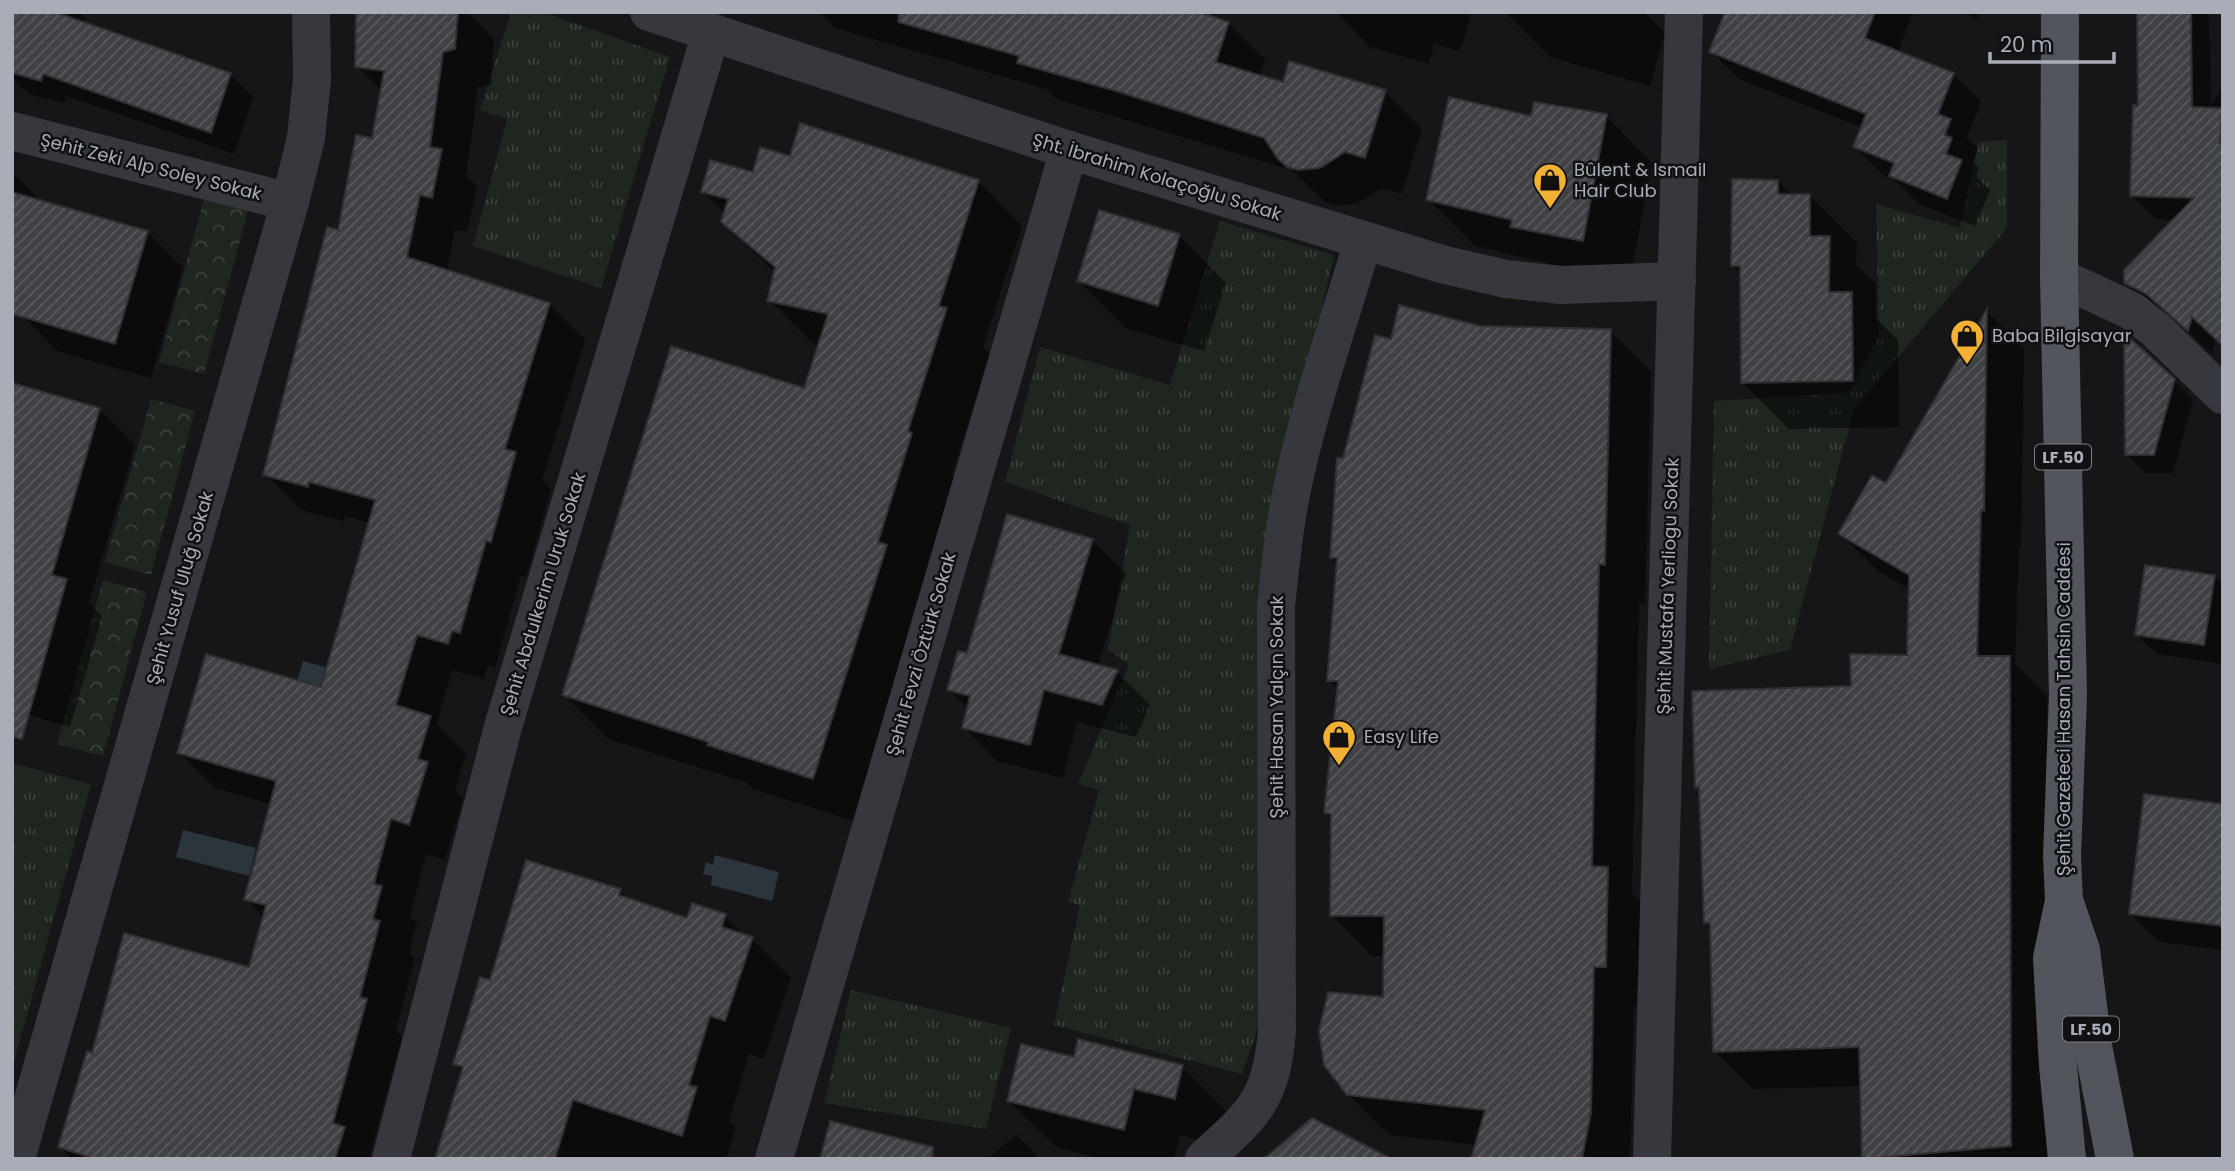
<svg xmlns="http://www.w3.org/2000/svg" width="2235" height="1171" viewBox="0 0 2235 1171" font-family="Poppins,sans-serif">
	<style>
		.grass { fill: url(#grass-tufts) }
		.forest { fill: url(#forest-crowns) }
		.water { fill: #2c353c }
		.shadow { fill: #0007; fill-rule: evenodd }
		.building { fill: url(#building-hatch); stroke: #303034; stroke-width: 2 }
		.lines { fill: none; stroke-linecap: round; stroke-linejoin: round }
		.minor { stroke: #37383d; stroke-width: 38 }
		.major { stroke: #53555c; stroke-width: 38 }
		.labels { text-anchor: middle; stroke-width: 5; stroke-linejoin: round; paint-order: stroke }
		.shield { fill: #111113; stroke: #7b7e86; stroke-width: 2 }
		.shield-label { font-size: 16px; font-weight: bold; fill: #a8adb8 }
		.street-label { font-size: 18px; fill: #a8adb8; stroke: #111113 }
		.poi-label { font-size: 18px; fill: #a8adb8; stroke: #111113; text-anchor: start }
	</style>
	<defs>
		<pattern id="grass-tufts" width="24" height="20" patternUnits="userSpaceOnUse" patternTransform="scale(1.75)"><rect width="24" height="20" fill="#1e261f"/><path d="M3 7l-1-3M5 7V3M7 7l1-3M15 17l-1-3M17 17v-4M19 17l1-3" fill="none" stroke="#3c433d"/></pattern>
		<pattern id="forest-crowns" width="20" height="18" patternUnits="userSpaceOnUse" patternTransform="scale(1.75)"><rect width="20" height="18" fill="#1e261f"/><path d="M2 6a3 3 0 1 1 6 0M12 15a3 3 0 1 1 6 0" fill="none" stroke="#3c433d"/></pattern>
		<pattern id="building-hatch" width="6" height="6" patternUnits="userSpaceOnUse" patternTransform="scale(1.75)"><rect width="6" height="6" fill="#404145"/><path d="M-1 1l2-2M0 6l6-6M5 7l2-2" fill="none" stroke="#595a5e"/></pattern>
	</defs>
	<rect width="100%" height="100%" fill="#161618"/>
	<g class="grass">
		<polygon points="511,12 543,12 670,57 601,288 473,246 507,119 480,110"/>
		<polygon points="2007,140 2007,228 1854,409 1790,650 1709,669 1714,401 1849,393 1879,336 1876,204 1960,228 1979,142"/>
		<polygon points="1220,221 1334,255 1266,559 1261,1019 1242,1074 1054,1025 1080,905 1068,902 1099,790 1078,784 1129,664 1108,650 1130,525 1005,482 1040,347 1170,385"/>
		<polygon points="12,763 91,784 12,1069"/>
		<polygon points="851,990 1011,1028 986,1129 824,1103"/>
	</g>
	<g class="forest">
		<polygon points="204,199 248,211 204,374 159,362"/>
		<polygon points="151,399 195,411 151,575 105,562"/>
		<polygon points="103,580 147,592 103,756 57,744"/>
	</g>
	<g class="water">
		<polygon points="303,661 366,678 358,709 294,692"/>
		<polygon points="183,830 256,848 249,876 176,857"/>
		<polygon points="715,855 779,872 772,901 711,885 712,876 703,874 706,862 713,865"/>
	</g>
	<g class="shadow">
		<polygon points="12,12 80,12 85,17 83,24 230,74 253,97 234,154 66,96 64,103 28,94 12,78"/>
		<polygon points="358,12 467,12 494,39 491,85 478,87 466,176 477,186 467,232 455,230 447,271 549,304 585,340 542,480 551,489 526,577 521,576 495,668 488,665 484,679 452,670 437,724 466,753 455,791 463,799 445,860 426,854 410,917 417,923 409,952 415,959 396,1031 402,1037 370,1154 374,1159 72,1159 60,1147 93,1055 250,969 264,917 246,899 271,804 215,788 179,752 322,689 370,523 345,516 344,521 301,510 265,474 339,232 373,140 382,91 357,66"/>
		<polygon points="819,12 1195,12 1228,23 1265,60 1259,77 1284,84 1385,92 1422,129 1402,194 1382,188 1357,204 1336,206 1326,203 1292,170 1056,99 1046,89 835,28"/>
		<polygon points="1336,12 1472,12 1460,51 1434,44 1429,64 1370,47"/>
		<polygon points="1505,12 1644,12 1665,33 1650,86 1550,57"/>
		<path d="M1727,12H1913L1898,53L1953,74L1981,102L1967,138L1978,149L1973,162L1979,168L1976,176L1990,190L1975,226L1919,204L1895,180L1883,175L1855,147L1863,128L1739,79L1711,51ZM1946,86H1950L1936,123L1933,121Z"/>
		<polygon points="1961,12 1979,12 1977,19"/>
		<polygon points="2138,12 2207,12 2209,14 2211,106 2223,85 2223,344 2216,338 2212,353 2171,317 2150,307 2126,283 2176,220 2156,219 2132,195 2159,100"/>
		<path d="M1606,116L1652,163L1629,286L1559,274L1548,263L1475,246L1428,199L1532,118ZM1480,210L1521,220L1520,223L1480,214Z"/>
		<polygon points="791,158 978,181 1022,226 983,347 990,354 952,475 956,478 857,822 753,789 748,783 608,739 564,695 805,391 820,346 814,344 769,300 775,273 723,222 725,214 703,192"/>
		<polygon points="12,176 18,178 42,202 147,232 183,268 151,378 57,351 22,315 12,275"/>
		<polygon points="1778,181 1792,196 1810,196 1857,243 1856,265 1876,284 1876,318 1898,340 1899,427 1789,429 1742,382 1742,274 1732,265"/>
		<polygon points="1179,236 1226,283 1204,351 1126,328 1079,281"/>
		<polygon points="1987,312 2024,348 2021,547 2019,546 2015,664 2047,696 2048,1159 1864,1159 1862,1086 1753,1089 1715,1051 1712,928 1706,922 1701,792 1696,787 1852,688 1909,657 1911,590 1878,571 1840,534 1887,485"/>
		<polygon points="1479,328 1610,331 1651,372 1645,605 1639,604 1632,893 1648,909 1646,1007 1634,1007 1630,1159 1473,1159 1477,1145 1389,1135 1348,1094 1384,999 1385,956 1372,956 1332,915 1333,819 1326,812 1339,690 1329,680 1338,564 1331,557 1345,460 1392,341"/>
		<polygon points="2174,380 2193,400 2173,473 2146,473 2126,454"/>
		<polygon points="99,409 135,445 89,603 102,616 70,727 12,710"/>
		<polygon points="1092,540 1126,573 1098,667 1117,672 1150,705 1136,737 1077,722 1063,778 997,761 964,727 969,709 949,690 969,655"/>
		<polygon points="2214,576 2223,585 2223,664 2157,654 2137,635"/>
		<polygon points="2223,805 2223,950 2159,942 2131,914"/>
		<polygon points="620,890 630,900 688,920 725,916 746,937 752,939 791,978 764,1059 749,1054 729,1121 736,1128 726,1159 436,1159 463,1072 455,1064 491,982"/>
		<polygon points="1076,1059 1182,1067 1229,1114 1221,1145 1180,1135 1174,1159 1102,1159 1056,1147 1009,1101"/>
		<polygon points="1017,1135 1040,1159 986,1159"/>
	</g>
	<g class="building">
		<polygon points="12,12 55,12 231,73 211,133 43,74 41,81 12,73"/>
		<polygon points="356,12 458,12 455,49 443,52 430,147 442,149 432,198 420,195 407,257 550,303 505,449 516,452 491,542 486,541 460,633 452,631 448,644 417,635 396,705 431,716 418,759 428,762 409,825 391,819 374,884 382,886 373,919 380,921 360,997 367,999 333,1123 345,1127 335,1159 95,1159 58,1147 87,1051 92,1053 124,933 249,967 266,905 244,900 276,781 177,753 206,654 321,687 375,500 309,482 308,487 263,475 327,227 338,230 356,135 372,138 384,71 355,67"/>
		<polygon points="899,12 1198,12 1229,22 1216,62 1283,82 1289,61 1386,90 1365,158 1345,152 1320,168 1298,170 1287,167 1278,159 1264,138 1116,91 1017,63 1019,56 898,22"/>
		<polygon points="1725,12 1875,12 1865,38 1954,73 1938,114 1951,119 1945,135 1952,138 1946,154 1962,160 1947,199 1889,176 1894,163 1853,147 1866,114 1709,52"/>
		<polygon points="2137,12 2191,12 2192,107 2222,108 2220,143 2223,143 2223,346 2192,317 2188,331 2146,294 2124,283 2124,270 2194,198 2130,196 2133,105 2138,106"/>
		<polygon points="1449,97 1531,116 1534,102 1607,114 1583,241 1510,227 1512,220 1426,200"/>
		<polygon points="800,123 979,180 939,306 947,308 908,431 912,433 878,542 887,545 813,779 707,745 708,742 562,695 671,346 804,388 828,314 767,301 775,267 721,222 728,199 701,192 710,160 753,172 760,147 790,156"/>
		<polygon points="1732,179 1778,180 1778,194 1810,194 1810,236 1830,236 1829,292 1852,292 1853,381 1741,383 1740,266 1731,266"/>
		<polygon points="12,192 148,231 115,344 12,314"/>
		<polygon points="1099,210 1180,234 1158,306 1077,281"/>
		<polygon points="1399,305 1480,326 1611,329 1605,565 1599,564 1592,866 1608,867 1606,967 1594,967 1591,1113 1582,1159 1471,1159 1485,1110 1347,1095 1324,1065 1319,1031 1328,992 1383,997 1384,916 1330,916 1331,814 1324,813 1338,681 1327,681 1337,558 1330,558 1337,458 1343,458 1375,335 1391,339"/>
		<polygon points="1987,309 1984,511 1981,510 1977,656 2010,656 2011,1146 1862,1159 1859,1047 1713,1052 1710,923 1704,923 1699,787 1695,788 1692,691 1851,686 1850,654 1907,655 1909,575 1838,534 1872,475 1886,483"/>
		<polygon points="2124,333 2175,379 2154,455 2125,455"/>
		<polygon points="12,383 100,408 52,575 67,579 22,739 12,737"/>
		<polygon points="1007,514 1093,539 1059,654 1118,670 1102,705 1044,690 1030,745 962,728 970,696 947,690 958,651 967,653"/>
		<polygon points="2145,565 2215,575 2204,645 2135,635"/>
		<polygon points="2144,794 2223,804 2223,926 2129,914"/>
		<polygon points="526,860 621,889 619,895 687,918 692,903 726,914 722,927 753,937 725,1021 710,1016 689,1085 697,1087 682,1136 573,1100 555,1159 435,1159 463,1067 453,1064 480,977 490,980"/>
		<polygon points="1078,1039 1183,1065 1175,1099 1134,1089 1124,1130 1007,1101 1021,1044 1074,1057"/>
		<polygon points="1312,1118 1392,1159 1264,1159"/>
		<polygon points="830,1121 933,1147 932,1159 820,1159"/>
	</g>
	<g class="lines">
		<g class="minor">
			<polyline points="649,12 1069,150 1445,265 1506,279 1561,285 1677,281"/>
			<polyline points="12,131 290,202"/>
			<polyline points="2059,277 2132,311 2156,330 2223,395"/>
			<polyline points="16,1159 290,202 306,138 312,79 311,12"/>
			<polyline points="391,1159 503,727 711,33"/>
			<polyline points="774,1159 1069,150"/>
			<path d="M1204,1159C1254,1113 1271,1101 1277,1031L1276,606C1280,570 1283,535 1290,499C1307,412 1338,326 1363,241"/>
			<polyline points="1652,1159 1684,12"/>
		</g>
		<g class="major">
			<polyline points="2060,12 2059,277 2068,695 2062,856 2064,901 2052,958 2058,1066 2067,1159"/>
			<polyline points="2065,903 2081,950 2093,1046 2115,1159"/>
		</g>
	</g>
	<defs>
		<g id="shop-pin" transform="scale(1.75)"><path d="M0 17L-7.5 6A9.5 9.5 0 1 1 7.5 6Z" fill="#f2b134" stroke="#111113"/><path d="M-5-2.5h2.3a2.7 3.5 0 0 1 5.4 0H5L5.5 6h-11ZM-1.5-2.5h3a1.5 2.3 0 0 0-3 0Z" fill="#111"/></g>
	</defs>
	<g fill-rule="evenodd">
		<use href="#shop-pin" x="1550" y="180"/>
		<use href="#shop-pin" x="1967" y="336"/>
		<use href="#shop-pin" x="1339" y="737"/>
	</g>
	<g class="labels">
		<g class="shield">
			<rect x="2035" y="444.5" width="56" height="25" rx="5"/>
			<rect x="2063" y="1016.5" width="56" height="25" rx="5"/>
		</g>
		<g class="shield-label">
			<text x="2063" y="463">LF.50</text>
			<text x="2091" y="1035">LF.50</text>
		</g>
		<g class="street-label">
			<text transform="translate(151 167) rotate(14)" y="6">Şehit Zeki Alp Soley Sokak</text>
			<text transform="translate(1157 177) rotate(17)" y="6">Şht. İbrahim Kolaçoğlu Sokak</text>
			<text transform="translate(1668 586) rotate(-88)" y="6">Şehit Mustafa Yerliogu Sokak</text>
			<text transform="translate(180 588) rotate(-74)" y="6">Şehit Yusuf Uluğ Sokak</text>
			<text transform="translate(543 594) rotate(-73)" y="6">Şehit Abdulkerim Uruk Sokak</text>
			<text transform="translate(921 654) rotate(-74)" y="6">Şehit Fevzi Öztürk Sokak</text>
			<text transform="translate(1277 707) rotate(-90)" y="6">Şehit Hasan Yalçın Sokak</text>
			<text transform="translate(2064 709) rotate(-90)" y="6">Şehit Gazeteci Hasan Tahsin Caddesi</text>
		</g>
		<g class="poi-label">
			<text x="1574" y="176">Bûlent &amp; Ismail<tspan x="1574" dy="21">Hair Club</tspan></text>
			<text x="1992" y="342">Baba Bilgisayar</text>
			<text x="1364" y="743">Easy Life</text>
		</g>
	</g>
	<rect width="2235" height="1171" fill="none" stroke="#a8adb8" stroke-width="28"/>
	<path d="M1990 52v10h124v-10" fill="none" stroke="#a8adb8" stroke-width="3.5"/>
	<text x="2000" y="52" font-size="21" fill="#a8adb8" stroke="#111113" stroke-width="5" paint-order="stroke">20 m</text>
</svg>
